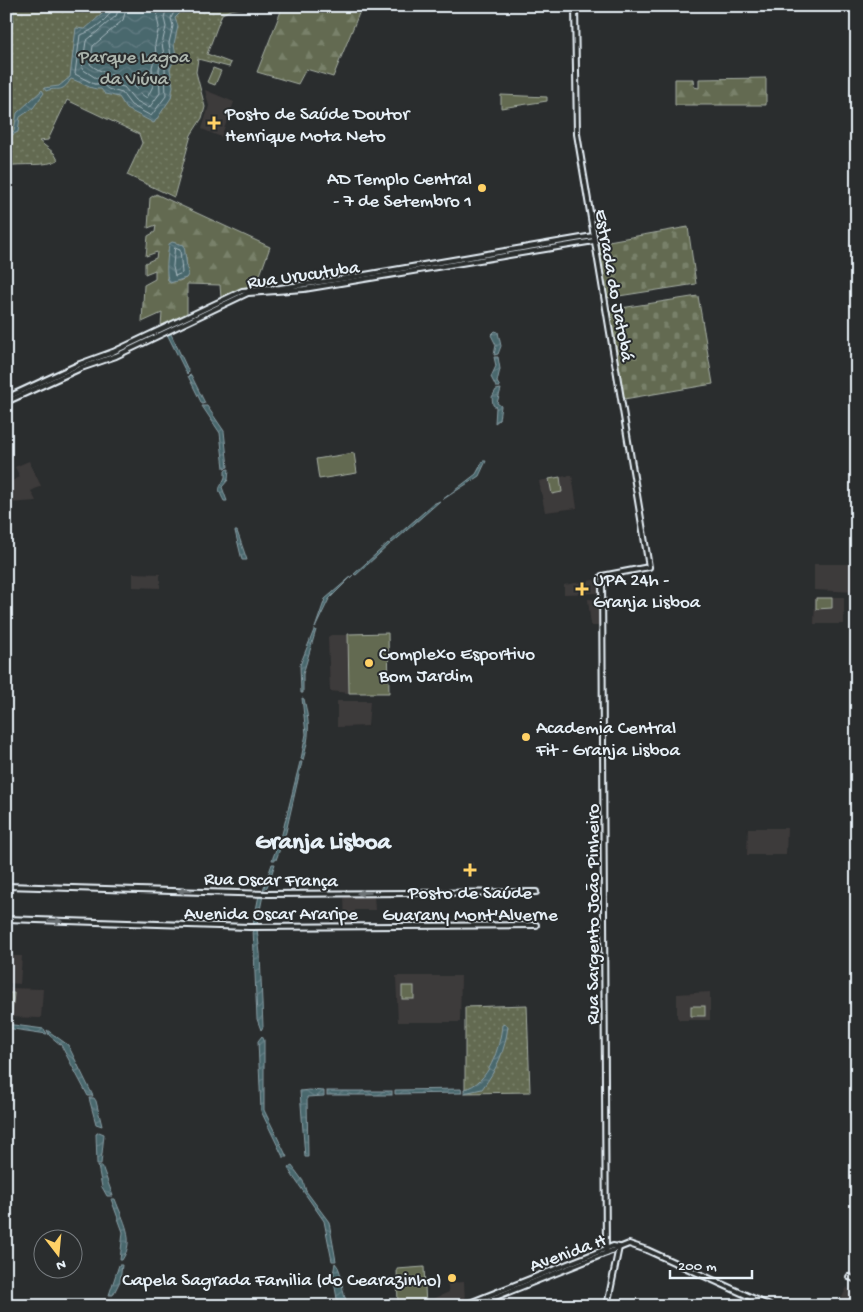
<svg xmlns="http://www.w3.org/2000/svg" width="863" height="1312" viewBox="0 0 863 1312" font-family="'Gochi Hand',sans-serif">
	<style>
		.built { fill: #3e3a3b }
		.grass { fill: url(#grass-dots); stroke: #a6aea4 }
		.forest { fill: url(#forest-firs); stroke: #a6aea4; fill-rule: evenodd }
		.cemetery { fill: url(#cemetery-stones); stroke: #a6aea4 }
		.pitch { fill: #636b51; stroke: #a6aea4 }
		.water { fill: url(#water-waves); stroke: #899ea5 }
		.lines { fill: none; stroke-linecap: round; stroke-linejoin: round }
		.shore { stroke: #a8bac0; stroke-width: 1 }
		.minor-casing { stroke: #e8f1f8; stroke-width: 8 }
		.minor { stroke: #2a2d2e; stroke-width: 4 }
		.oneway { fill: #6c7275 }
		.poi-dot { fill: #ffd166; stroke: #2a2d2e; stroke-width: 2 }
		.labels { text-anchor: middle; stroke-width: 4; stroke-linejoin: round; paint-order: stroke }
		.park-label { font-size: 19px; fill: #acb5ad; stroke: #2a2d2e }
		.poi-label { font-size: 19px; fill: #e8f1f8; stroke: #2a2d2e; text-anchor: start }
		.street-label { font-size: 19px; fill: #e8f1f8; stroke: #2a2d2e }
		.district-label { font-size: 24px; font-weight: bold; fill: #e8f1f8; stroke: #2a2d2e }
	</style>
	<defs>
		<pattern id="grass-dots" width="8" height="8" patternUnits="userSpaceOnUse" patternTransform="scale(1.25)"><rect width="8" height="8" fill="#636b51"/><path d="M2 2h.1M6 6h.1" fill="none" stroke="#79816b" stroke-width="1.8" stroke-linecap="round"/></pattern>
		<pattern id="forest-firs" width="22" height="20" patternUnits="userSpaceOnUse" patternTransform="scale(1.25)"><rect width="22" height="20" fill="#636b51"/><path d="M5 1l3.5 6h-7zM16 11l3.5 6h-7z" fill="#79816b"/></pattern>
		<pattern id="cemetery-stones" width="16" height="16" patternUnits="userSpaceOnUse" patternTransform="scale(1.25)"><rect width="16" height="16" fill="#636b51"/><path d="M2 7V4a2 2 0 0 1 4 0v3zM10 15v-3a2 2 0 0 1 4 0v3z" fill="#79816b"/></pattern>
		<pattern id="water-waves" width="16" height="10" patternUnits="userSpaceOnUse" patternTransform="scale(1.25)"><rect width="16" height="10" fill="#49676d"/><path d="M0 5q4-4 8 0t8 0" fill="none" stroke="#637d83"/></pattern>
	</defs>
	<rect width="100%" height="100%" fill="#2a2d2e"/>
	<filter id="ink" filterUnits="userSpaceOnUse"><feTurbulence type="fractalNoise" baseFrequency=".02" numOctaves="2"/><feDisplacementMap in="SourceGraphic" scale="10" xChannelSelector="R" yChannelSelector="G"/><feConvolveMatrix kernelMatrix="1 2 1 2 8 2 1 2 1" color-interpolation-filters="sRGB"/></filter>
	<g filter="url(#ink)">
		<g class="built">
			<polygon points="205,90 234,102 221,137 202,129 209,106"/>
			<polygon points="29,461 41,486 31,491 36,501 9,503 6,484 20,477 15,467"/>
			<polygon points="572,475 577,508 545,512 539,481"/>
			<polygon points="857,564 857,592 814,590 814,564"/>
			<polygon points="133,573 160,574 160,588 133,587"/>
			<polygon points="599,579 599,593 564,594 564,585"/>
			<polygon points="815,597 844,597 844,624 814,624"/>
			<polygon points="588,599 600,600 601,626 591,626"/>
			<polygon points="331,635 348,635 349,693 330,691 328,637"/>
			<polygon points="337,701 370,701 368,726 337,727"/>
			<polygon points="748,828 787,828 786,855 747,855"/>
			<polygon points="467,862 473,862 474,876 466,876"/>
			<polygon points="344,895 374,895 375,910 355,910 354,924 345,924"/>
			<polygon points="10,956 22,956 20,984 9,983"/>
			<polygon points="396,976 461,976 460,1022 398,1022"/>
			<polygon points="6,988 43,989 41,1018 6,1017"/>
			<polygon points="710,992 710,1020 680,1020 677,1017 677,994"/>
			<polygon points="464,1282 465,1303 459,1306 431,1306 431,1300 449,1292 447,1283"/>
			<polygon points="847,1287 857,1301 857,1306 838,1306"/>
		</g>
		<g class="grass">
			<path d="M6,6H254L230,10L222,14L207,54L231,63L229,67L198,59L196,72L205,107L202,118L191,135L174,197L127,175L142,143L139,134L67,100L48,140L39,141L54,153L58,160C47,167 21,163 6,166Z"/>
			<polygon points="527,1005 530,1092 465,1093 465,1007"/>
		</g>
		<g class="forest">
			<polygon points="283,6 362,6 333,77 306,69 298,84 257,72"/>
			<polygon points="766,78 766,105 675,105 675,79 693,79 694,87 699,88 699,79"/>
			<path d="M156,194L270,247L256,286L245,287L221,298L220,285L187,284V314L161,326L162,313L142,322L144,285L155,279V270L145,274V263L156,258L157,252L146,256L148,236L155,232L156,225L148,228L150,198ZM169,248L186,257V278L179,281L167,279Z"/>
		</g>
		<g class="cemetery">
			<polygon points="688,227 696,284 606,298 597,243"/>
			<polygon points="698,296 713,384 624,399 608,310"/>
		</g>
		<g class="pitch">
			<polygon points="213,68 221,71 215,85 207,82"/>
			<polygon points="501,95 547,97 547,101 501,108"/>
			<polygon points="354,453 357,473 319,479 316,459"/>
			<polygon points="560,477 562,492 552,494 549,479"/>
			<polygon points="816,598 832,598 832,608 816,609"/>
			<polygon points="388,633 389,693 349,693 348,634"/>
			<rect x="402" y="986" width="12" height="13"/>
			<polygon points="6,993 14,993 12,1014 6,1013"/>
			<rect x="691" y="1006" width="14" height="10"/>
			<polygon points="424,1267 426,1306 398,1306 397,1269"/>
		</g>
		<g class="water">
			<path d="M9,6L13,7C15,25 7,42 6,59Z"/>
			<path d="M111,6H178L180,13L175,18L178,26L174,44L176,56L170,69L173,86L171,98L154,123L127,109L119,97L105,94L101,89C90,90 82,82 71,79C61,95 58,86 46,91L44,88L59,86L70,77L76,28L85,29Z"/>
			<polygon points="42,90 44,93 33,108 20,117 18,132 8,137 6,160 6,132 8,135 14,131 17,113"/>
			<path d="M172,242L184,245L188,275L186,278L170,283C164,276 168,254 169,244Z"/>
			<polygon points="495,331 498,332 501,346 498,354 494,355 496,345 491,335"/>
			<polygon points="170,332 189,372 187,374 167,334"/>
			<polygon points="494,357 498,357 500,369 497,382 500,387 496,387 491,377 496,366"/>
			<polygon points="191,375 205,403 202,404 188,376"/>
			<polygon points="501,389 497,403 501,406 499,420 495,423 496,407 493,405 492,397 496,390"/>
			<polygon points="202,406 207,406 224,431 228,467 224,468 220,433"/>
			<polygon points="483,461 486,461 479,476 442,500 476,474"/>
			<path d="M229,469L228,480L222,487L227,501H224C216,486 220,490 225,477V470Z"/>
			<polygon points="440,501 398,538 392,543 390,542 433,504"/>
			<polygon points="235,531 237,531 247,560 242,560"/>
			<polygon points="388,543 390,544 356,575 354,574"/>
			<polygon points="353,575 329,599 315,628 325,599"/>
			<polygon points="314,630 316,630 303,674 303,693 301,693 300,665"/>
			<path d="M302,698L304,699C310,724 310,735 303,760L301,759L306,734Z"/>
			<polygon points="300,762 302,762 286,832 276,860 272,860 282,834"/>
			<polygon points="272,864 275,864 274,867 267,887 263,890"/>
			<polygon points="259,895 263,895 257,925 253,925"/>
			<polygon points="253,929 257,929 260,953 263,1027 261,1030 257,1019"/>
			<polygon points="6,1024 44,1029 47,1034 6,1028"/>
			<path d="M505,1024L508,1026C505,1051 497,1069 482,1089L464,1093V1089C489,1084 500,1047 502,1025Z"/>
			<polygon points="47,1030 68,1045 93,1096 88,1096 61,1045 49,1035"/>
			<polygon points="262,1036 264,1040 264,1110 287,1157 283,1157 261,1111 258,1041"/>
			<polygon points="461,1089 462,1093 395,1094 395,1090"/>
			<polygon points="309,1090 324,1091 324,1096 307,1097 308,1157 305,1157 300,1091"/>
			<rect x="327" y="1091" width="65" height="4"/>
			<polygon points="89,1098 94,1098 96,1101 102,1126 96,1124"/>
			<polygon points="99,1132 104,1134 101,1164 97,1164 96,1134"/>
			<polygon points="98,1166 102,1166 113,1196 107,1196 102,1187"/>
			<polygon points="292,1166 303,1181 306,1191 329,1222 336,1261 332,1261 324,1221 292,1175 288,1168"/>
			<path d="M111,1199H115C123,1221 136,1239 122,1260H120L123,1232Z"/>
			<path d="M335,1263C345,1273 339,1295 350,1306L338,1305L333,1275Z"/>
			<polygon points="119,1265 122,1265 120,1281 113,1295 109,1295"/>
		</g>
		<g class="lines">
			<g class="shore">
				<path d="M113,6C112,17 90,33 80,35L75,74L94,84H102L108,89L122,93L131,105L151,116L166,96L165,69L171,56L169,43L173,26L171,18L174,12L173,6"/>
				<polyline points="120,6 116,16 86,41 82,69 96,78 104,79 111,84 124,87 135,100 149,108 160,93 159,68 164,55 162,44 166,27 164,18 167,6"/>
				<path d="M127,6L123,20L93,46L90,64C100,74 118,74 129,82C137,87 139,94 147,98L153,86L152,67L156,54L155,44L159,27L157,18L159,6"/>
				<polygon points="175,248 180,250 182,273 175,276 173,267"/>
			</g>
			<g class="minor-casing">
				<g id="minor">
					<polyline points="575,6 577,134 649,567 602,576 606,1253"/>
					<polyline points="6,398 80,364 113,352 242,291 280,288 347,278 593,236"/>
					<polyline points="6,402 81,368 116,356 248,293 304,289 594,241"/>
					<polyline points="6,886 267,894 536,892"/>
					<polyline points="6,919 249,927 536,925"/>
					<polyline points="849,1277 857,1280"/>
					<polyline points="462,1306 613,1246 619,1247"/>
					<polyline points="473,1306 629,1244 647,1250 770,1306"/>
					<polyline points="607,1306 619,1247"/>
				</g>
			</g>
			<use href="#minor" class="minor"/>
		</g>
		<defs><path id="oneway-solid" d="M-6-.8H1V-3.2L6.5 0L1 3.2V.8H-6Z" transform="scale(1.25)"/></defs>
		<g class="oneway">
			<use href="#oneway-solid" transform="translate(185 891) rotate(-179)"/>
			<use href="#oneway-solid" transform="translate(364 893) rotate(179)"/>
			<use href="#oneway-solid" transform="translate(55 921) rotate(2)"/>
		</g>
	</g>
	<g class="poi-dot">
		<path d="M211.5 115.5h5v5h5v5h-5v5h-5v-5h-5v-5h5z"/>
		<circle cx="482" cy="188" r="5"/>
		<path d="M579.5 581.5h5v5h5v5h-5v5h-5v-5h-5v-5h5z"/>
		<circle cx="369" cy="663" r="5"/>
		<circle cx="526" cy="737" r="5"/>
		<path d="M467.5 862.5h5v5h5v5h-5v5h-5v-5h-5v-5h5z"/>
		<circle cx="452" cy="1278" r="5"/>
	</g>
	<g class="labels">
		<g class="park-label">
			<text x="134" y="62">Parque Lagoa<tspan x="134" dy="22">da Viúva</tspan></text>
		</g>
		<g class="poi-label">
			<text x="225" y="119">Posto de Saúde Doutor<tspan x="225" dy="22">Henrique Mota Neto</tspan></text>
			<text x="472" y="184" text-anchor="end">AD Templo Central<tspan x="472" dy="22">- 7 de Setembro 1</tspan></text>
			<text x="593" y="585">UPA 24h -<tspan x="593" dy="22">Granja Lisboa</tspan></text>
			<text x="379" y="659">Complexo Esportivo<tspan x="379" dy="22">Bom Jardim</tspan></text>
			<text x="536" y="733">Academia Central<tspan x="536" dy="22">Fit - Granja Lisboa</tspan></text>
			<text x="470" y="898" text-anchor="middle">Posto de Saúde<tspan x="470" dy="22">Guarany Mont'Alverne</tspan></text>
			<text x="442" y="1285" text-anchor="end">Capela Sagrada Familia (do Cearazinho)</text>
		</g>
		<g class="street-label">
			<text transform="translate(303 273) rotate(-8)" y="7">Rua Urucutuba</text>
			<text transform="translate(616 285) rotate(80)" y="7">Estrada do Jatobá</text>
			<text transform="translate(271 878) rotate(1)" y="7">Rua Oscar França</text>
			<text x="271" y="919">Avenida Oscar Araripe</text>
			<text transform="translate(591 914) rotate(-90)" y="7">Rua Sargento João Pinheiro</text>
			<text transform="translate(567 1251) rotate(-20)" y="7">Avenida H</text>
		</g>
		<g class="district-label">
			<text x="323" y="848">Granja Lisboa</text>
		</g>
	</g>
	<rect width="863" height="1312" fill="none" stroke="#2a2d2e" stroke-width="25"/>
	<rect x="12" y="12" width="838" height="1287" fill="none" stroke="#e8f1f8" stroke-width="2" filter="url(#ink)"/>
	<g transform="translate(58 1254) rotate(164)"><circle r="24" fill="#2a2d2e" stroke="#767b7f"/>
	<path d="M0-4L9 19L0 12L-9 19Z" fill="#ffd166"/>
	<text y="-8" font-size="14" font-weight="bold" text-anchor="middle" fill="#e8f1f8">N</text>
	</g>
	<path d="M670 1270v8h82v-8" fill="none" stroke="#e8f1f8" stroke-width="2.5"/>
	<text x="678" y="1270" font-size="15" fill="#e8f1f8" stroke="#2a2d2e" stroke-width="4" paint-order="stroke">200 m</text>
</svg>
